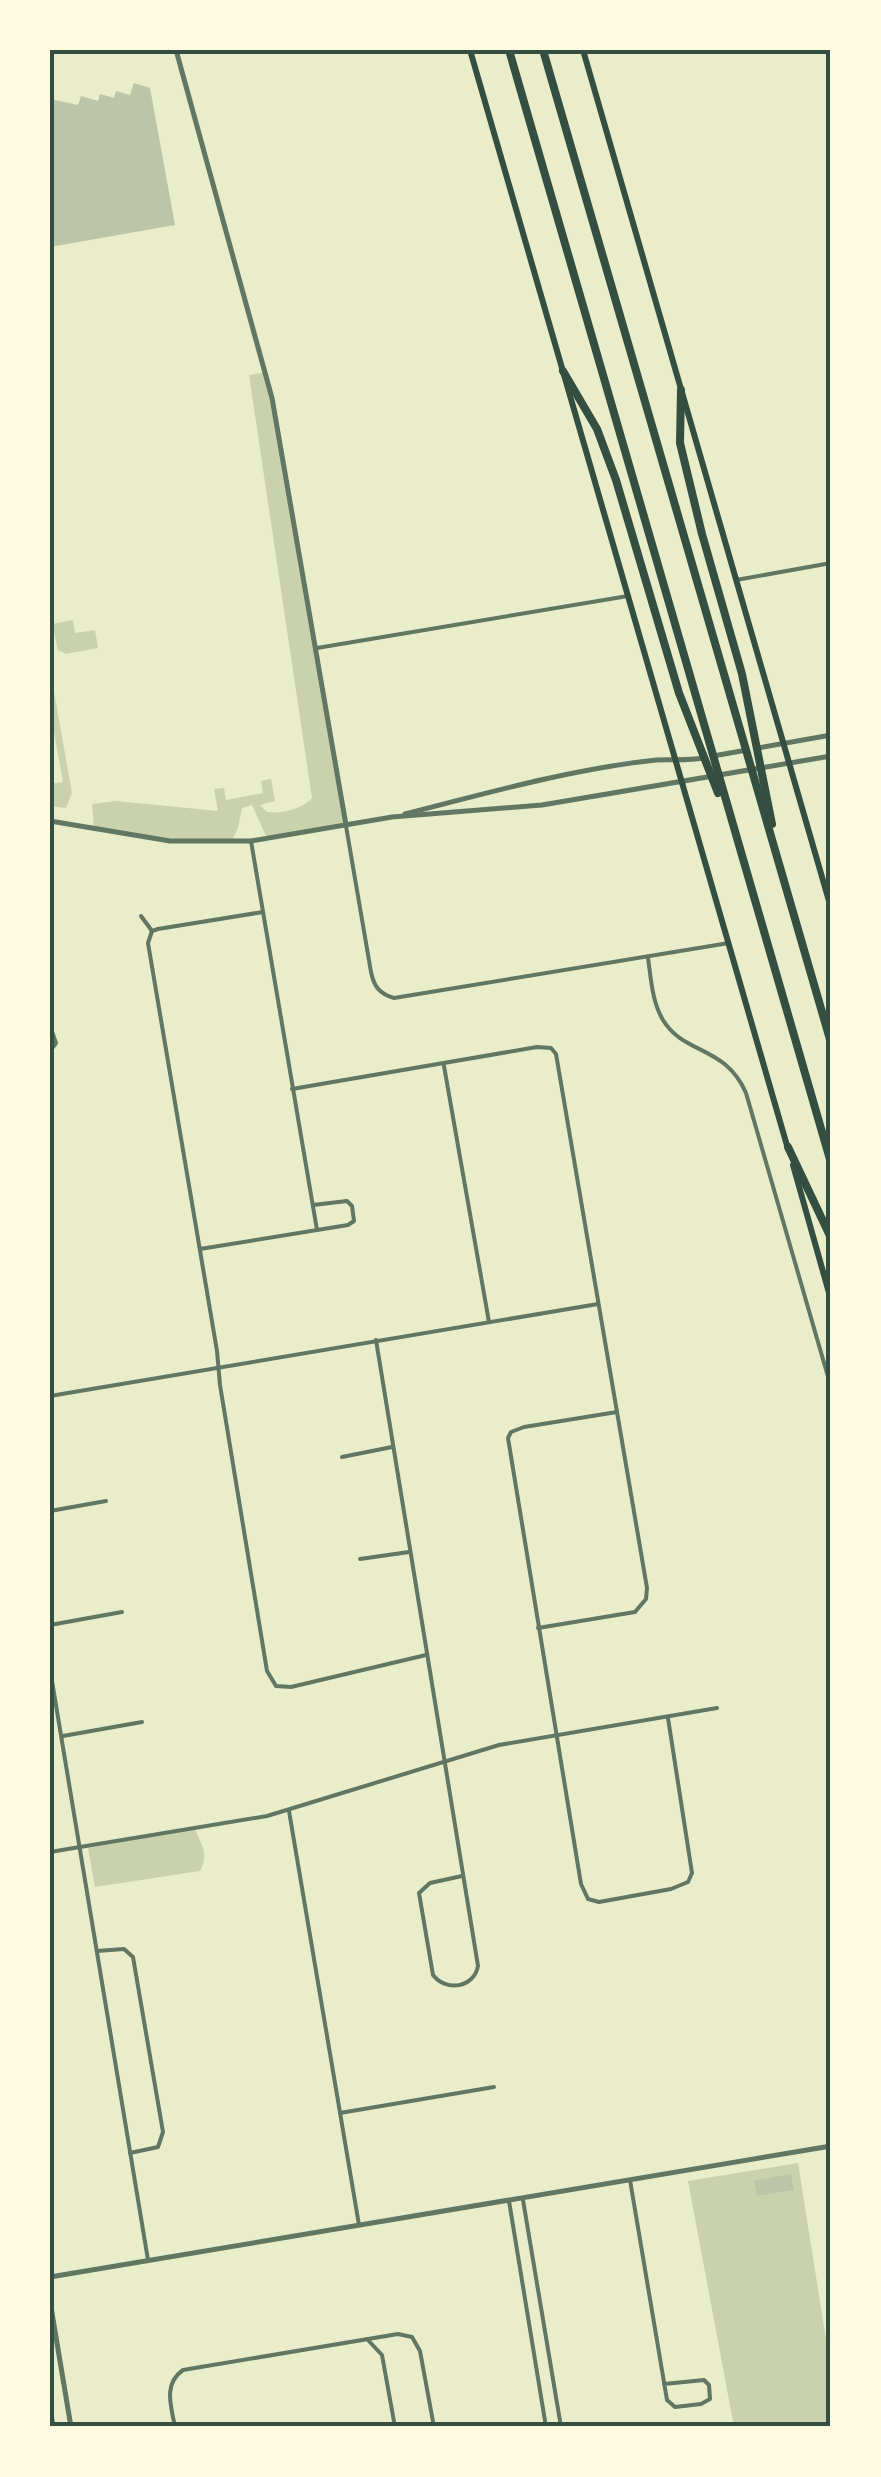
<svg xmlns="http://www.w3.org/2000/svg" width="881" height="2477" viewBox="0 0 881 2477" font-family="'Varela Round',sans-serif">
	<style>
		.green { fill: #cad2ad }
		.building { fill: #bcc5a7 }
		.lines { fill: none; stroke-linecap: round; stroke-linejoin: round }
		.minor { stroke: #617663; stroke-width: 4 }
		.tertiary { stroke: #617663; stroke-width: 5 }
		.secondary { stroke: #344e41; stroke-width: 6 }
		.motorway { stroke: #344e41; stroke-width: 8 }
		.neatline { fill: none; stroke: #344e41; stroke-width: 4 }
	</style>
	<rect width="100%" height="100%" fill="#e9edc9"/>
	<g class="green">
		<path d="M266,372L346,825L267,838L252,805L242,808L238,828L231,842L170,841L94,829L92,804L116,801L218,811L214,789L224,788L226,800L263,793L261,781L271,779L275,801L260,805L267,812C283,814 302,809 312,798L249,375Z"/>
		<polygon points="73,620 75,633 95,630 98,648 66,654 58,650 52,624"/>
		<polygon points="50,669 72,793 66,808 50,806 50,784 63,782 50,710"/>
		<path d="M194,1827C200,1843 210,1853 200,1871L95,1887L88,1848Z"/>
		<polygon points="798,2163 831,2371 831,2427 734,2427 688,2181"/>
	</g>
	<g class="building">
		<polygon points="134,83 150,88 175,225 50,247 50,99 78,105 81,96 98,101 100,94 114,98 116,91 130,95"/>
		<polygon points="791,2174 794,2190 757,2196 754,2181"/>
	</g>
	<g class="lines">
		<g class="minor">
			<polyline points="736,580 831,563"/>
			<polyline points="317,648 628,596"/>
			<path d="M346,826L371,972C374,987 380,994 394,998L729,943"/>
			<polyline points="251,841 317,1230"/>
			<polyline points="263,912 158,929 152,931 148,943 217,1351 220,1385 267,1671 276,1686 291,1687 426,1655"/>
			<polyline points="141,916 152,931"/>
			<path d="M648,958C651,978 652,1002 663,1020C684,1055 725,1045 746,1093L831,1387"/>
			<polyline points="50,1026 56,1043 50,1051"/>
			<polyline points="444,1066 489,1322"/>
			<polyline points="292,1089 537,1047 551,1048 556,1054 647,1588 646,1599 635,1612 538,1628"/>
			<polyline points="200,1249 348,1225 354,1221 352,1206 347,1201 313,1205"/>
			<path d="M376,1340L478,1966C474,1988 446,1992 433,1975L419,1893L430,1883L462,1876"/>
			<polyline points="50,1396 598,1304"/>
			<polyline points="617,1412 524,1427 511,1432 508,1438 581,1884 588,1899 599,1902 671,1889 688,1882 692,1873 668,1718"/>
			<polyline points="342,1457 392,1447"/>
			<polyline points="50,1511 106,1501"/>
			<polyline points="360,1559 409,1552"/>
			<polyline points="50,1625 122,1612"/>
			<polyline points="50,1669 148,2260"/>
			<polyline points="63,1736 142,1722"/>
			<polyline points="289,1811 359,2225"/>
			<polyline points="50,1852 267,1816 499,1745 717,1708"/>
			<polyline points="97,1951 124,1949 133,1957 163,2132 158,2147 130,2153"/>
			<polyline points="340,2113 494,2087"/>
			<polyline points="630,2180 667,2400 675,2407 701,2404 710,2399 709,2385 704,2380 664,2384"/>
			<polyline points="523,2200 561,2427"/>
			<polyline points="509,2201 546,2427"/>
			<polyline points="367,2339 382,2355 395,2427"/>
			<path d="M175,2427C171,2406 163,2384 183,2370L398,2334L412,2337L420,2351L434,2427"/>
		</g>
		<g class="tertiary">
			<polyline points="176,50 272,398 346,825"/>
			<polyline points="758,748 831,735"/>
			<polyline points="713,756 747,750"/>
			<path d="M405,814C487,793 572,769 656,760C672,759 686,761 703,758"/>
			<polyline points="50,821 170,841 251,841 392,817 542,805 831,756"/>
			<polyline points="50,2277 831,2146"/>
			<polyline points="50,2301 71,2427"/>
			<polyline points="50,2406 53,2427"/>
		</g>
		<g class="secondary">
			<polyline points="470,50 788,1149"/>
			<polyline points="583,50 831,908"/>
			<polyline points="793,1165 831,1300"/>
		</g>
		<g class="motorway">
			<polyline points="509,50 831,1163"/>
			<polyline points="543,50 831,1043"/>
			<polyline points="563,371 597,429 616,480 679,693 718,793"/>
			<polyline points="681,390 680,443 702,534 742,674 772,824"/>
			<polyline points="788,1147 831,1238"/>
		</g>
	</g>
	<rect width="881" height="2477" fill="none" stroke="#fefae0" stroke-width="105"/>
	<rect x="52" y="52" width="776" height="2372" class="neatline"/>
</svg>
